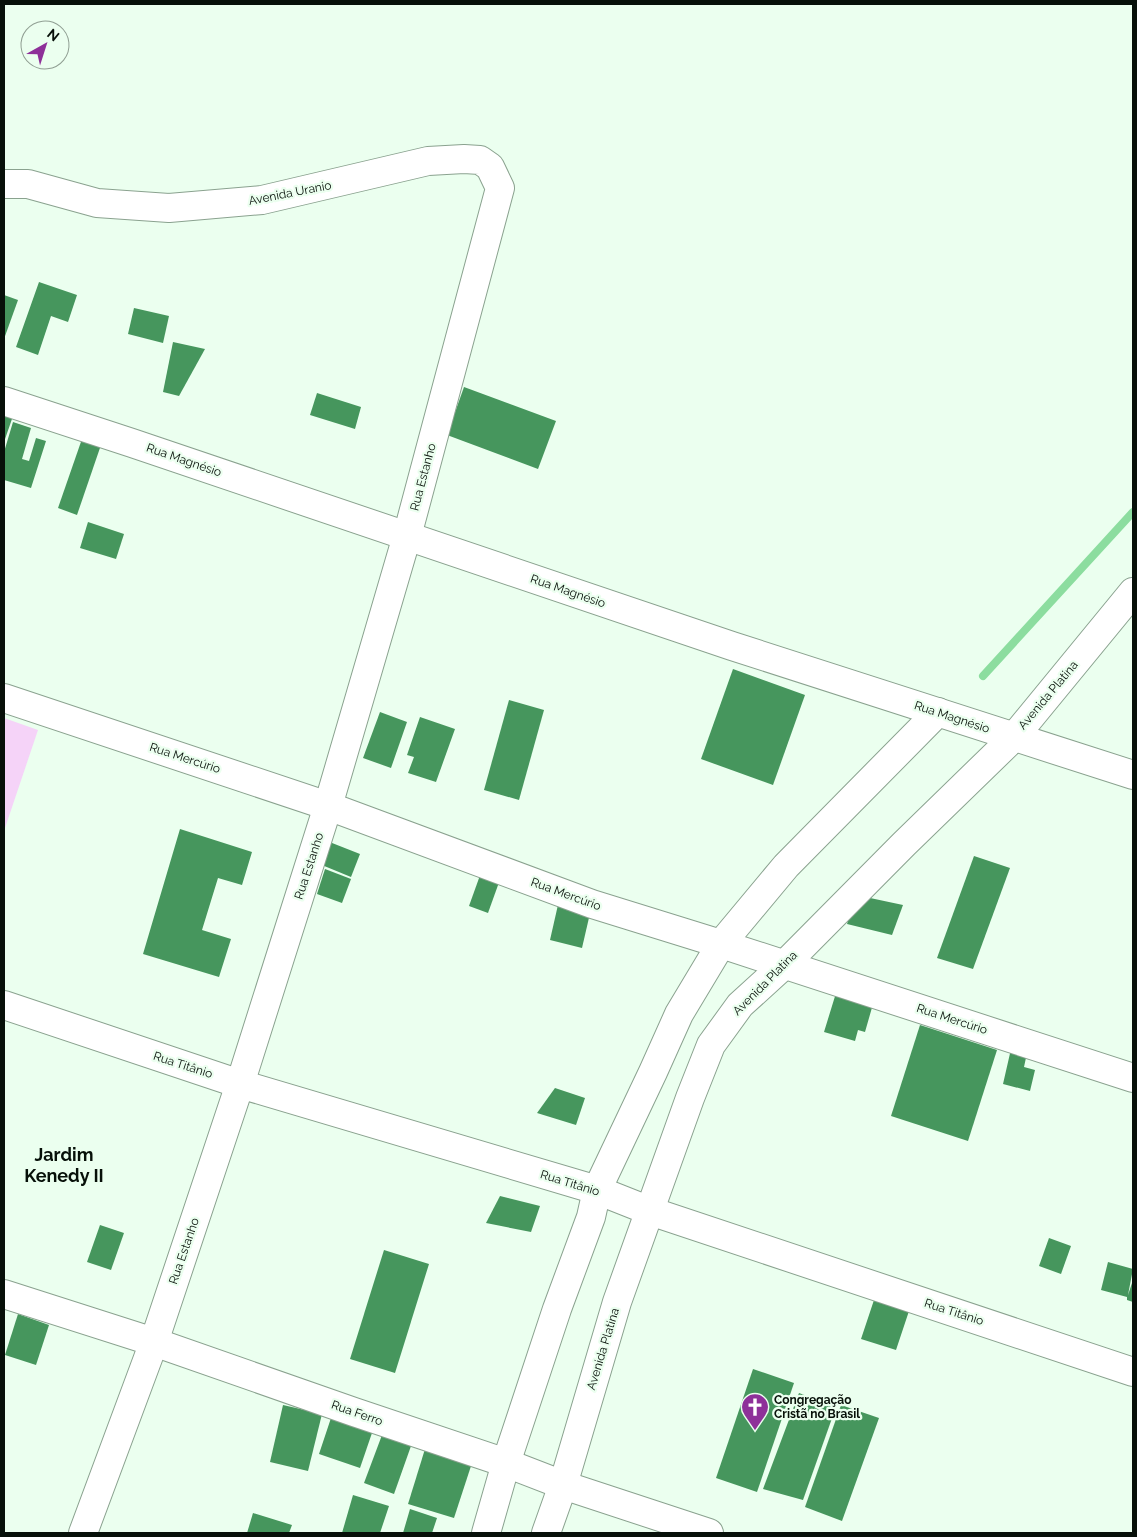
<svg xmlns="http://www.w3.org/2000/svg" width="1137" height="1537" viewBox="0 0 1137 1537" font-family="Raleway,sans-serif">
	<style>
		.green { fill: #f5d3f8 }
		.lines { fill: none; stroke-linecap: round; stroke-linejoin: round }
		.stream { stroke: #8cdd9f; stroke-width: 8 }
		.building { fill: #46965d }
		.street-casing { stroke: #8aa28f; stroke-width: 30 }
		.street { stroke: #fff; stroke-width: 28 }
		.labels { text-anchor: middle; stroke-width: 4.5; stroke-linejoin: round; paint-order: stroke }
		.street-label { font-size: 12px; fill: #071009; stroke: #ebffef }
		.poi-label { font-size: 12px; font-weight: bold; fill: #071009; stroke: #ebffef; text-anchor: start }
		.district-label { font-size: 18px; font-weight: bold; fill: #071009; stroke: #ebffef }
	</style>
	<rect width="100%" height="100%" fill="#ebffef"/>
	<polygon class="green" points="4,718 38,730 4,831"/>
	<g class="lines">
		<polyline class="stream" points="983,676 1133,512"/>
	</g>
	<g class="building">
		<polygon points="39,282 77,295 68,322 51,316 38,355 16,347"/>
		<polygon points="4,295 18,300 4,339"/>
		<polygon points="134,308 169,316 163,343 128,334"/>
		<polygon points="173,342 205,349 179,396 163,392"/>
		<polygon points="464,387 556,421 538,469 447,435"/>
		<polygon points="317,393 361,407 355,429 310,415"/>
		<polygon points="4,412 13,416 4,442"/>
		<polygon points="13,422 31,428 22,459 29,461 36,438 46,441 31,488 4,480 4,452"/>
		<polygon points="83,436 102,442 77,515 58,508"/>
		<polygon points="88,522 124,534 116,559 80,548"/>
		<polygon points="733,669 805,695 773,785 701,759"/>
		<polygon points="509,700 544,710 519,800 484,790"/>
		<polygon points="380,712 407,722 391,768 363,758"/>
		<polygon points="420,717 455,729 436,782 408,773 414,757 407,755"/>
		<polygon points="180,829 252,852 242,885 218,878 202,930 231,939 219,977 143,954"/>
		<polygon points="327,841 360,854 351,877 317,863"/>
		<polygon points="974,856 1010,868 973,969 937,958"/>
		<polygon points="483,867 502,874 488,913 469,906"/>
		<polygon points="325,869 351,879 342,903 317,894"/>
		<polygon points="856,895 903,905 892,935 847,924"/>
		<polygon points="560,896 591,909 582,948 550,940"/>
		<polygon points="836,993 873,1004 865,1032 858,1030 855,1041 824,1032"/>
		<polygon points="920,1025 997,1050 968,1141 891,1116"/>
		<polygon points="1011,1049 1027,1053 1024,1067 1035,1070 1030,1091 1003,1084"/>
		<polygon points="555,1088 585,1098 576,1125 537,1113"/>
		<polygon points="500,1196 540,1206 531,1232 486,1223"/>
		<polygon points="100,1225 124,1233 111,1270 87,1262"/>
		<polygon points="1049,1238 1071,1246 1061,1274 1039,1266"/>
		<polygon points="384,1250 429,1264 395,1373 350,1359"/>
		<polygon points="1108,1262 1133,1269 1128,1295 1133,1280 1133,1302 1127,1300 1127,1297 1101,1290"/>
		<polygon points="876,1294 911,1305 896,1350 861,1339"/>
		<polygon points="18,1314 49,1325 36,1365 5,1355"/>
		<polygon points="753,1369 794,1383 757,1492 716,1478"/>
		<polygon points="799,1393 836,1407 803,1500 763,1489"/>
		<polygon points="283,1405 322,1414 308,1471 270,1462"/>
		<polygon points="841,1405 879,1418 842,1521 805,1507"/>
		<polygon points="332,1415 373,1430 360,1468 319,1454"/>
		<polygon points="382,1435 411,1446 394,1494 364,1483"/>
		<polygon points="425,1449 471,1466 454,1518 408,1504"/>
		<polygon points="353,1495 389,1506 380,1533 342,1533"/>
		<polygon points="410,1509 437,1518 432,1533 403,1533"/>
		<polygon points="253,1513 292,1525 289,1533 247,1533"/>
	</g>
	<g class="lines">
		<g class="street-casing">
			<g id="street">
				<polyline points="4,184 28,184 97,203 169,208 262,200 428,161 464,159 480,160 490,167 500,188 407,536 328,806 240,1084 154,1342 83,1533"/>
				<polyline points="4,401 132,443 732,646 1133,775"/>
				<polyline points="4,698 328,806 592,904 721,944 1133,1078"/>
				<polyline points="4,1005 240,1084 597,1190 650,1211 1133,1372"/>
				<polyline points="4,1294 154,1342 354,1412 506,1463 563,1485 709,1533"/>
				<polyline points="486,1533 506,1463 557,1309 591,1217 597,1190 653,1072 679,1014 721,944 786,866 938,712"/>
				<polyline points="546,1533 563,1485 617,1302 690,1098 711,1045 740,1005 784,965 904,844 1014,737 1133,592"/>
			</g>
		</g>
		<use href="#street" class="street"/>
	</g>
	<defs>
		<g id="church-pin" transform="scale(1.4375)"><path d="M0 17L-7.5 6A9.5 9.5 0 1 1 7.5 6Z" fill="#8e3099" stroke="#ebffef"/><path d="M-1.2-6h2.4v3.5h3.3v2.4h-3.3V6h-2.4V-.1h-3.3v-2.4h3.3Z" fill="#fff"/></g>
	</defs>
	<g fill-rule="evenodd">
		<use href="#church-pin" x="755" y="1407"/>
	</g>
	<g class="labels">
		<g class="street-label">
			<text transform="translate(290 193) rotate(-11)" y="4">Avenida Uranio</text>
			<text transform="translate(184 460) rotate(19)" y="4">Rua Magnésio</text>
			<text transform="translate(423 477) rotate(-75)" y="4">Rua Estanho</text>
			<text transform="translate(568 591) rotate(19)" y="4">Rua Magnésio</text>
			<text transform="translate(1048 695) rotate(-50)" y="4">Avenida Platina</text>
			<text transform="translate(952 717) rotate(18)" y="4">Rua Magnésio</text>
			<text transform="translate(185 758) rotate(18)" y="4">Rua Mercúrio</text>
			<text transform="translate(309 866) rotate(-72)" y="4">Rua Estanho</text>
			<text transform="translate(566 894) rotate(20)" y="4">Rua Mercúrio</text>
			<text transform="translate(765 983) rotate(-45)" y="4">Avenida Platina</text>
			<text transform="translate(952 1019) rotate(18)" y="4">Rua Mercúrio</text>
			<text transform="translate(183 1065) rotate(18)" y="4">Rua Titânio</text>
			<text transform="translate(570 1183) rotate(17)" y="4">Rua Titânio</text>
			<text transform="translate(184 1251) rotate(-71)" y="4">Rua Estanho</text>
			<text transform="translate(954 1312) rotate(18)" y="4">Rua Titânio</text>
			<text transform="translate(603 1349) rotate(-73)" y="4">Avenida Platina</text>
			<text transform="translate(357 1413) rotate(19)" y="4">Rua Ferro</text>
		</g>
		<g class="poi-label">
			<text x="774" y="1404">Congregação<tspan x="774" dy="14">Cristã no Brasil</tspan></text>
		</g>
		<g class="district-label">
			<text x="64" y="1161">Jardim<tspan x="64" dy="21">Kenedy II</tspan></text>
		</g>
	</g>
	<rect width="1137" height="1537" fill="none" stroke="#071009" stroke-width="10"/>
	<g transform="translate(45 45) rotate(39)"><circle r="24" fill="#ebffef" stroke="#909f93"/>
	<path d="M0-4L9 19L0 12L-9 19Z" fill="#8e3099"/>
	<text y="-8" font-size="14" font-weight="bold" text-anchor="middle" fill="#071009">N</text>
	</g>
</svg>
